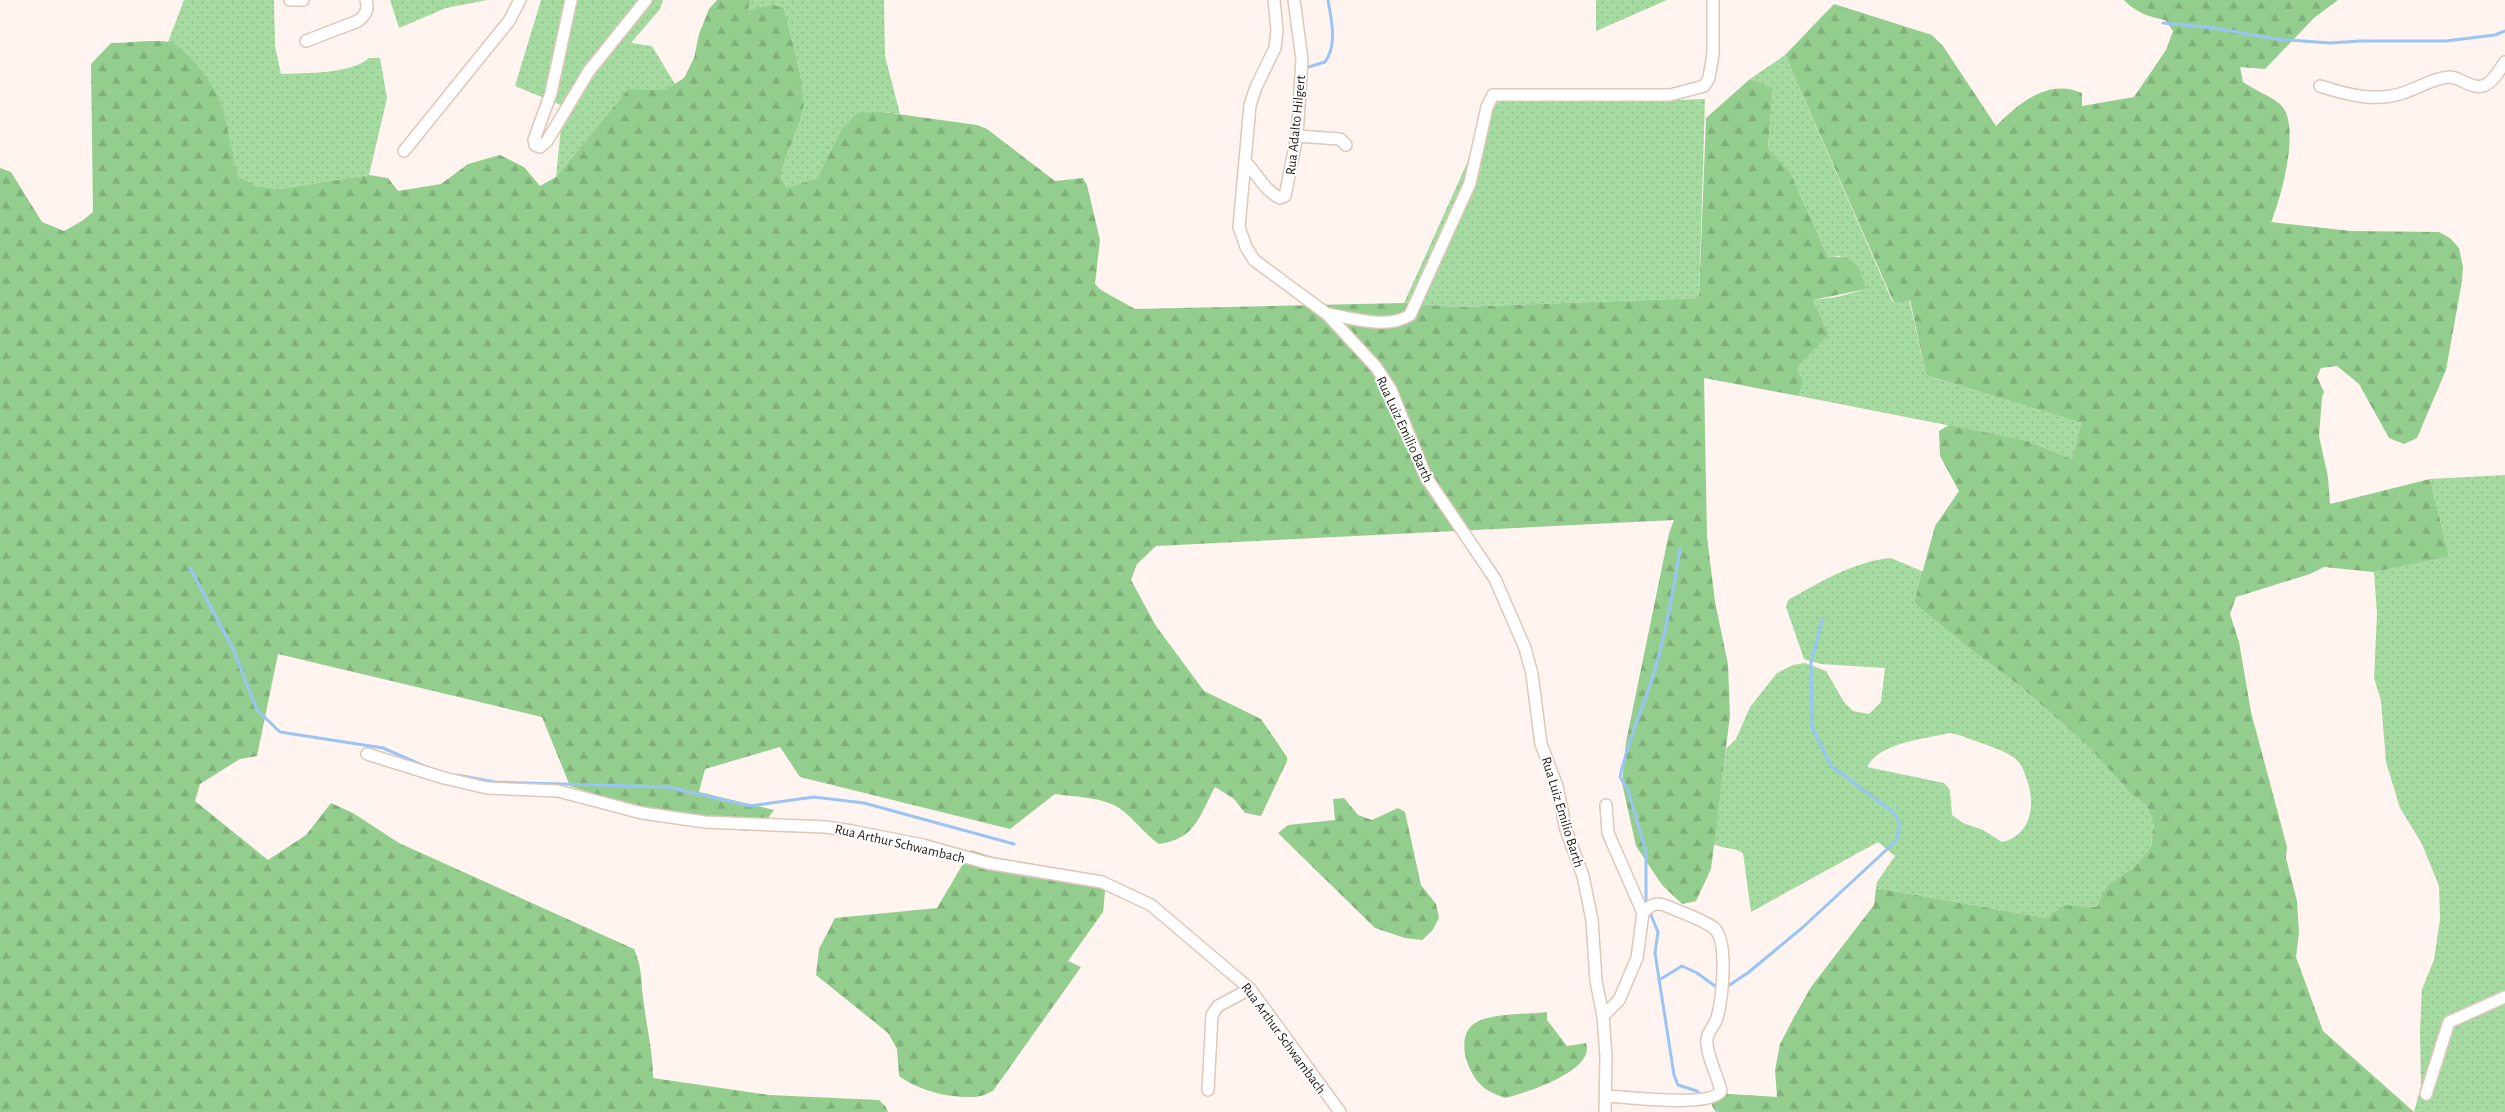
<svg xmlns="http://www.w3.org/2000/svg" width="2505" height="1112" viewBox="0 0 2505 1112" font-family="'Alegreya Sans',sans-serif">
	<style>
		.grass { fill: url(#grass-dots); fill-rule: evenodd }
		.forest { fill: url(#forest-firs) }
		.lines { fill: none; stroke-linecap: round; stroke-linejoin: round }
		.stream { stroke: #9ac4f6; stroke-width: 3 }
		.minor-casing { stroke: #dfc7b9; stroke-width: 14 }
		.minor { stroke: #fff; stroke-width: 11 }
		.labels { text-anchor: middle; stroke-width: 4; stroke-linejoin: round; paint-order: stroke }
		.street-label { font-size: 14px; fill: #231b15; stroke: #fff }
	</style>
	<defs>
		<pattern id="grass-dots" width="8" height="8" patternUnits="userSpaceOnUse" patternTransform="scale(1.25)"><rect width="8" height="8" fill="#a5dba0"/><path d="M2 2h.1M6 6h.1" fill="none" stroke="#8ebb89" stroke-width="1.8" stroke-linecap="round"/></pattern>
		<pattern id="forest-firs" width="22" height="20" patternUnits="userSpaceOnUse" patternTransform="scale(1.25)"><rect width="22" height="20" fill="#94ce8e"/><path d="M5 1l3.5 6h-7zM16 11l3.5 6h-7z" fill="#7fb07a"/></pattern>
	</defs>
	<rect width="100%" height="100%" fill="#fff4ef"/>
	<g class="grass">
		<path d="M184,0H274L275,46L281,74C304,73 353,74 369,58H380L387,98L369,175L279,189L257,186L239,177L231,156L221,106L207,79L185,52L168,42Z"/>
		<polygon points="390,0 487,0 446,8 399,28"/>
		<polygon points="541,0 663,0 660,9 631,43 652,46 675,84 665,90 628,89 556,177 563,106 515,86"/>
		<path d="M750,0H884L885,56L900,114L883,112L841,130L817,178L787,188L781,178C785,152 797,136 803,112C808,92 789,31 784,8L747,10Z"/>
		<polygon points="1596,0 1667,0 1596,31"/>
		<polygon points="1785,55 1893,303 1909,299 1926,375 2081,423 2072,459 2028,441 1799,396 1803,381 1797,368 1829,334 1813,300 1837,297 1866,289 1840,256 1828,257 1790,172 1768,148 1773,89 1750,79"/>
		<polygon points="1674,90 1680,100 1705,99 1699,298 1457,307 1404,303 1468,161 1482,104 1488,94"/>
		<polygon points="2505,475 2505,1112 2414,1112 2421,1086 2420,1031 2422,989 2434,960 2440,919 2439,886 2422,844 2400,808 2386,762 2381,701 2374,678 2377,614 2374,572 2449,557 2430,479"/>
		<path d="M1891,558L1924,572L1914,603L1971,650L2019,685L2089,747L2130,793L2146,805L2154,823L2151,847L2134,867L2107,885L2098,907L2063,905L2047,918L1876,888L1877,882L1895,856L1878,842L1751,912L1743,853C1733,847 1723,849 1713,844L1726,749L1736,739L1750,707L1777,673L1793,665L1805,663L1826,671L1844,702L1853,711L1869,714L1881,702L1885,668L1820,664L1804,659L1786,607L1788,600C1819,583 1854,561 1891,558ZM1950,733L1959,735C1974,741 2000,748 2013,757C2021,762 2024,771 2027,780C2036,805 2031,835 2002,842L1983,830L1963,823L1952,815L1950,790L1944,783L1867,767C1880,742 1925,739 1950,733Z"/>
	</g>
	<g class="forest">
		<path d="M717,0H750L748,10L773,5L784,8C789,31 808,92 803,111C797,136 785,152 781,178L787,188L817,178L841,130L858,113L883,112L977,125L987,129L1055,181L1083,178L1087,185L1100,240L1095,284L1101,290L1135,309L1404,303L1457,307L1699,298L1706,118L1750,79L1773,88L1768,148L1790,172L1828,257C1857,255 1858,266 1866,289L1813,300L1829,334L1797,368L1803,381L1799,396L1704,378L1707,536L1715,602L1728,664L1730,715L1711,869L1696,901L1682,904L1662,885L1636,846L1622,783L1626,742L1669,533L1674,520L1156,546L1137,564L1131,580L1156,626L1204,691L1261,719L1287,757V761L1261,816L1245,813L1234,799L1215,787C1199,816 1196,839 1159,844C1144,834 1134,818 1119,808C1103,797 1074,797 1055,794L1010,829L800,777L780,747L705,769L699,792L774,810L763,825L747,831L702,825L634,808L570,786L542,717L278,654L257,756L240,759L200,784L195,801L268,860L306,835L331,803L353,813L399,843L634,949C643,971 640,975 643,997C646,1025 653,1051 653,1078L769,1095L879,1100L886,1107L888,1112H0V168L11,172L42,222L64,231L82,221L93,212L91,64L111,43C125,43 157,39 169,42C189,48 215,87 222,106C229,128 230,153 239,177L257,186L279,189L369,175L388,178L398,191L441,184L468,164L500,155L524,167L540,186L556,177L628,89L665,90L684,78L694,58L699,34L709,9Z"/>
		<path d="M2124,0H2338L2314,18L2265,69L2240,67L2243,82C2254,90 2269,95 2280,104C2302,123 2281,199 2271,222L2351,231L2439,232L2450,238L2459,248L2463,267L2462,281L2446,370L2417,438L2404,444L2389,438L2359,384L2337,366L2321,368L2317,377L2324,392L2322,397L2319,436L2328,477L2330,504L2430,479L2449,557L2374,572L2324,567L2310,574L2236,597L2230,614L2239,642L2251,712L2287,847L2286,858L2297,901L2299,933L2296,957L2323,1031L2414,1112H1716L1712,1106L1713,1093L1777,1097L1775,1070L1780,1044L1794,1017L1811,987L1874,905L1876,888L2047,918L2063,905L2097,907L2107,885L2134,867L2151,847L2154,823L2146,805L2130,793L2089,747L2019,685L1971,650L1914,603L1935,526L1959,491L1940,456L1939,431L1949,425L2028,441L2072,459L2081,423L1926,375L1910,300L1894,303L1785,55L1834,4L1932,35L1943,46L1996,126C2019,103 2048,78 2082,93V106L2134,97L2166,50L2173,31L2165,20C2149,17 2135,12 2124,0Z"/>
		<polygon points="1344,798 1358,815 1372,820 1398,808 1405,812 1421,885 1436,904 1439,918 1432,931 1422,940 1405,938 1375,928 1278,833 1288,825 1335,820 1333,799"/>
		<path d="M971,850L993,857L1100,875L1106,881L1103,912L1068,961L1081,967L993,1091C988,1093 981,1097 974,1097C949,1098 919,1091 899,1076L897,1049L888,1033L816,975L819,949L835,918L937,908Z"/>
		<path d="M1547,1012V1020L1567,1046L1586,1043C1596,1071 1525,1093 1505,1098C1497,1095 1487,1091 1481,1085C1465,1070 1453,1030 1481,1020C1496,1014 1530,1014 1547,1012Z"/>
	</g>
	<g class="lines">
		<g class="stream">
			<polyline points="2163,23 2215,28 2275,39 2330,43 2360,41 2446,41 2495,35 2505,31"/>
			<path d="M1305,68L1325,62C1338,44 1331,19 1328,0"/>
			<polyline points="190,568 233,649 257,710 280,732 383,748 429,768"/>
			<polyline points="457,775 495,782 668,787 750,806 814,797 864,803 1014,844"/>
			<path d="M1646,900V852L1628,790L1620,777C1627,744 1640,714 1651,682C1665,639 1673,593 1680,549"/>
			<polyline points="1651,915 1658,932 1655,953 1674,1075 1678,1085 1697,1091 1703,1097"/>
			<polyline points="1659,980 1682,966 1697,973 1715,986"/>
			<path d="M1725,988L1749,972L1802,928L1896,841C1900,830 1901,820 1892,811L1831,766L1812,727L1811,662L1823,618"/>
			<polyline points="1717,1111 1718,1112"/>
		</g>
		<g class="minor-casing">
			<g id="minor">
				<polyline points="290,0 303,0"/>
				<polyline points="571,0 551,93 534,140 535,145 540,147 547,141 589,71 646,0"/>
				<polyline points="1274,0 1277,30 1275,48 1256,87 1250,105 1239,227 1246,247 1254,260 1327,314 1376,367 1391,390 1426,477 1495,579 1525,648 1532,674 1541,744 1557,786 1566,830 1583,876 1592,920 1596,981 1603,1016 1606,1056 1605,1112"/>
				<path d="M306,41L358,21C365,16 369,9 366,0"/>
				<path d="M2320,86C2348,95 2377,103 2406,92C2420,87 2434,78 2449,77C2461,77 2473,91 2485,85C2494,81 2500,69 2505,62"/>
				<polyline points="1297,136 1340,139 1346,145"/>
				<polyline points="404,151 509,21 520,0"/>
				<path d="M1247,164C1258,175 1265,191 1280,198L1285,196L1297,136L1302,59L1294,0"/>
				<path d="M1327,314C1353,318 1387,330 1410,315L1470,183L1487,107L1493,95H1670L1704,86L1709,78L1713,54V0"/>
				<polyline points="367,754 444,778 487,788 558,791 642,813 705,822 825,827 852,831 923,845 987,863 1102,882 1151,905 1250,989 1340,1112"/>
				<polyline points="1603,1016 1619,1000 1637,958 1643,913 1608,833 1606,805"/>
				<polyline points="1208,1090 1212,1015 1218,1006 1250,989"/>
				<polyline points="2426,1094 2449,1022 2505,997"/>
				<path d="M1607,1096C1628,1097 1711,1108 1721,1091C1718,1077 1705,1052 1707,1039C1708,1031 1715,1025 1717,1018C1722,1000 1729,941 1714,928C1703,920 1688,915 1676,910C1661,903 1654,900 1643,913"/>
			</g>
		</g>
		<use href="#minor" class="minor"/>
	</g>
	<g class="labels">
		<g class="street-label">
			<text transform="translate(1295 125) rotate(-84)" y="5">Rua Adalto Hilgert</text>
			<text transform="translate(1405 429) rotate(65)" y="5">Rua Luiz Emilio Barth</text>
			<text transform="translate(1563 812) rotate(73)" y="5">Rua Luiz Emilio Barth</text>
			<text transform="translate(900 843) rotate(13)" y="5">Rua Arthur Schwambach</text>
			<text transform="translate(1284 1038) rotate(54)" y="5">Rua Arthur Schwambach</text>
		</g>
	</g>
</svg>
